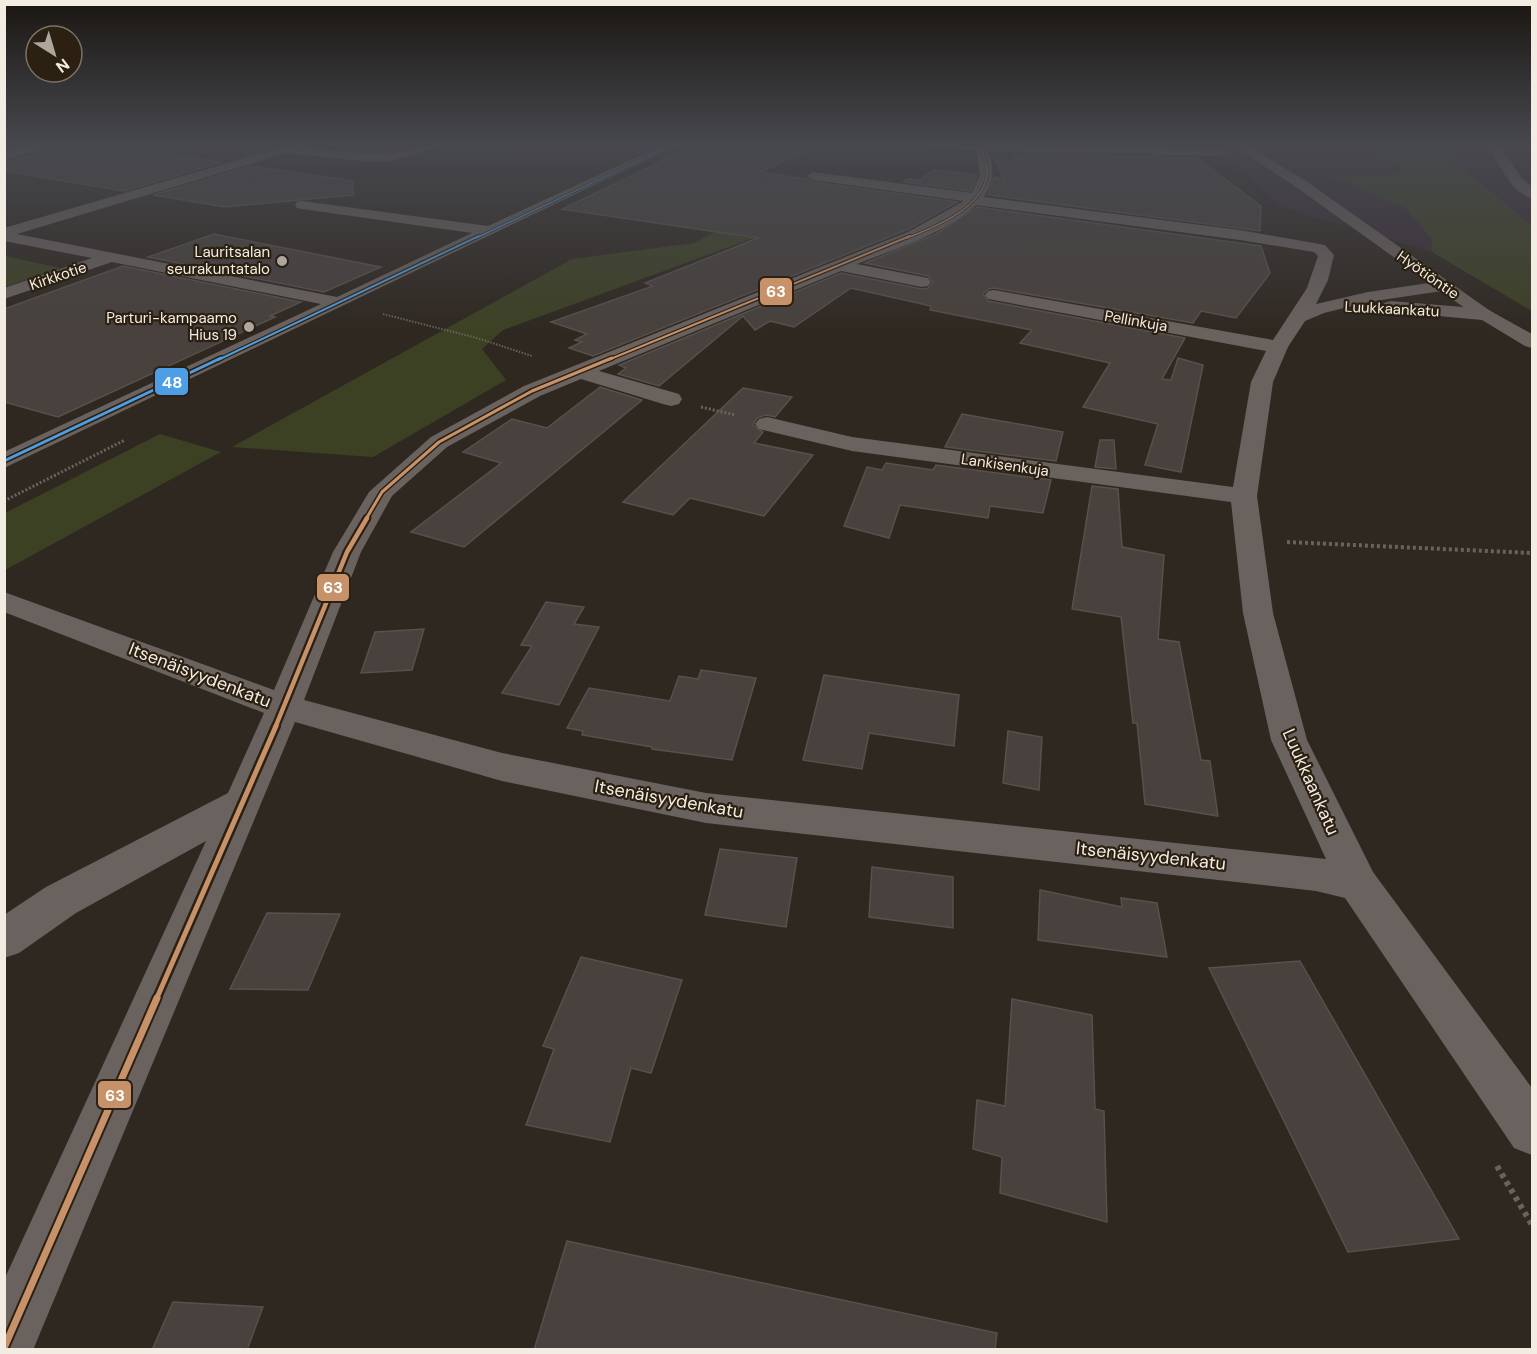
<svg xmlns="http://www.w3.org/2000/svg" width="1537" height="1354" viewBox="0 0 1537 1354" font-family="'DM Sans',sans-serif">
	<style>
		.industrial { fill: #3a2d37 }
		.green { fill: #3d4124 }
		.building { fill: #48413d; stroke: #57504b; stroke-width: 1.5 }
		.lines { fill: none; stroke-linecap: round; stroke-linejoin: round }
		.path-far3 { stroke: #69625d; stroke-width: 2; stroke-dasharray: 1.5 1.5; stroke-linecap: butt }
		.path-far2 { stroke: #69625d; stroke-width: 3; stroke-dasharray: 2 2; stroke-linecap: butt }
		.path-far1 { stroke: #69625d; stroke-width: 4; stroke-dasharray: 3 3; stroke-linecap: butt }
		.path { stroke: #69625d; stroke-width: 6; stroke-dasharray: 4.5 4.5; stroke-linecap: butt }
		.minor { fill: #6a625f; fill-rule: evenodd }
		.major { fill: #6b625d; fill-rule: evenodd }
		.bus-1-far2-casing { stroke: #2b2011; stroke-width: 3 }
		.bus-1-far1-casing { stroke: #2b2011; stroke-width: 4.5 }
		.bus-1-casing { stroke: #2b2011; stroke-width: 6 }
		.bus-2-far5-casing { stroke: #2b2011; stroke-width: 3 }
		.bus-2-far4-casing { stroke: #2b2011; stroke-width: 4.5 }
		.bus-2-far3-casing { stroke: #2b2011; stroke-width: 6 }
		.bus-2-far2-casing { stroke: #2b2011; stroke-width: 9 }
		.bus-2-far1-casing { stroke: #2b2011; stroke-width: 10 }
		.bus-2-casing { stroke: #2b2011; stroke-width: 11 }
		.bus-1-far2 { stroke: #4d9ee5; stroke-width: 1.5 }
		.bus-1-far1 { stroke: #4d9ee5; stroke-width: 2 }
		.bus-1 { stroke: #4d9ee5; stroke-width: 3 }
		.bus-2-far5 { stroke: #c7916a; stroke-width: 1.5 }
		.bus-2-far4 { stroke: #c7916a; stroke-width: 2 }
		.bus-2-far3 { stroke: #c7916a; stroke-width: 3 }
		.bus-2-far2 { stroke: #c7916a; stroke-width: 4.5 }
		.bus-2-far1 { stroke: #c7916a; stroke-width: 5 }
		.bus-2 { stroke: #c7916a; stroke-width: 7 }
		.poi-dot { fill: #aea79e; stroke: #2b2011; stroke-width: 2 }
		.labels { text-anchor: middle; stroke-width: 4.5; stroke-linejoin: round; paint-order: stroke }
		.far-poi-label { font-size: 15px; fill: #f3ece2; stroke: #2b2011; text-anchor: end }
		.far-street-label { font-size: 15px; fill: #f3ece2; stroke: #2b2011 }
		.street-label { font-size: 18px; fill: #f3ece2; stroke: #2b2011 }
		.line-badge { stroke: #2b2011; stroke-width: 2 }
		.badge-label { font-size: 16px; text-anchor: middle; font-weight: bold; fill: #fff }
	</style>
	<rect width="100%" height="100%" fill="#2f2821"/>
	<polygon class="industrial" points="1197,144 1532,144 1532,311 1432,252 1280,207 1246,173"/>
	<g class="green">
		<polygon points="1361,144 1434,144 1532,226 1532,311 1432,252 1432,240 1406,208 1323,173 1376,175 1407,171"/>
		<polygon points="746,215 778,229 503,330 482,349 506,380 373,457 232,447 572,259 694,243"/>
		<polygon points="5,256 60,268 5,287"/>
		<polygon points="160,434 221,452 5,570 5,513"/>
	</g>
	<g class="building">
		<polygon points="80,144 92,144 223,162 124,191 4,171 4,162"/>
		<polygon points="698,144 821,144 761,172 806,179 813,182 957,202 909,229 593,356 569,348 582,342 575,340 587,334 551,322 653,286 645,283 758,238 562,209"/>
		<polygon points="1024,154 1197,158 1261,206 1260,231 988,195 994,177 1004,179 996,161 1014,161 1012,156 1025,156"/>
		<polygon points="251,166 353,181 353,195 225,207 153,195"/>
		<polygon points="934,170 977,175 971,191 904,182 907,179 920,180"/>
		<polygon points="977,207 1261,246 1270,273 1236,318 1201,311 1193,323 994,288 988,289 983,294 988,301 1185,338 1162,379 1171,380 1178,358 1203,365 1181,472 1145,465 1158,424 1083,407 1110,363 1020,343 1032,330 930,310 931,306 851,288 794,327 770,321 755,330 743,316 659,386 618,374 626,368 619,365 841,273 922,289 928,288 933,282 928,276 865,263 936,234"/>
		<polygon points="214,234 381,267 324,292 148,257"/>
		<polygon points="123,266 301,302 270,316 275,317 58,417 4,402 4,309"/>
		<polygon points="600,387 642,400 464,547 411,532 501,463 463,452 512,419 547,428"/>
		<polygon points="743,388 792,397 775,417 766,415 757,418 753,425 763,432 754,443 813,455 764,516 690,498 673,515 623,502"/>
		<polygon points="962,414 1063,432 1056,461 945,447"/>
		<polygon points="1100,440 1114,440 1116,469 1095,467"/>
		<polygon points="886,463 933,470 936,465 1051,480 1043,513 990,506 988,518 900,505 889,538 844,526 867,467 882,470"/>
		<polygon points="1092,486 1118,489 1122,547 1164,555 1158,639 1179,642 1201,760 1210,761 1218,816 1145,804 1137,723 1133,723 1121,617 1072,609"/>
		<polygon points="546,602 584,607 574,624 599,627 559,705 502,693 532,646 521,645"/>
		<polygon points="424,629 412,670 361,673 375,632"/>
		<polygon points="701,670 756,678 732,760 652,749 652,747 582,735 583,731 567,728 589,688 670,701 679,676 698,679"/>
		<polygon points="824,675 959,695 954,746 869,733 862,769 803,760"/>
		<polygon points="1008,731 1042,737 1039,790 1003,783"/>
		<polygon points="720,849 797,858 786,927 705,915"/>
		<polygon points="872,867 953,877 953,928 869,917"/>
		<polygon points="1040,890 1122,907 1121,898 1157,903 1167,957 1038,940"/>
		<polygon points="267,913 340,914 308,990 230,989"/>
		<polygon points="581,957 682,980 651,1073 631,1068 610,1142 526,1125 554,1049 543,1046"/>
		<polygon points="1300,961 1459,1239 1348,1252 1209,968"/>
		<polygon points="1012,999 1092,1015 1095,1109 1104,1111 1107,1222 1000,1193 1002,1157 973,1149 977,1100 1005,1106"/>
		<polygon points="567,1241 997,1333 995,1350 534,1350"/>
		<polygon points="173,1302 263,1307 247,1350 152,1350"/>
	</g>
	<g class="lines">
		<polyline class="path-far3" points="383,314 477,338 532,356"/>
		<g class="path-far2">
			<polyline points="701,407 735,415"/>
			<polyline points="4,501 125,440"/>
		</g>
		<polyline class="path-far1" points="1287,542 1532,553"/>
		<polyline class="path" points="1497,1166 1532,1225"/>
		<g class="minor">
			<path d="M293,144H310L306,147C332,150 360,155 387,153C406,152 423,142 443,144L441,147L390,161H361L287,153L17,234L337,297L472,233L302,209L297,208L295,205L297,202L302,201L488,226L665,144H680L4,468V452L321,304L112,262L4,299V288L92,258L4,241V228Z"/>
			<path d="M927,144L1226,149L1228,152L1222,156L988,151C995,169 994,181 984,197L1240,230L1325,245L1334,255L1328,280L1316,304L1368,292L1442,281L1448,282L1451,286L1448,290L1442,291L1368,302L1324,313L1305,321L1288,347L1273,382L1257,496L1273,613L1307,740L1373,872L1532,1088V1155L1514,1148L1345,898L1316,891L706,823L502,781L295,722L33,1350H4V1280L206,841L76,913L19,953L4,958V915L46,887L228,793L264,713L4,612V592L274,690L333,552L369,492L431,437L524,386L910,231L964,201L813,180L806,176L813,172L972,193L980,175L976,150L933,148ZM976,205L1240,240L1314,252L1318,256L1307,288L1273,340L994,290L988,291L985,295L988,299L994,300L1266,351L1251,382L1233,487L852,437L767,417L759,419L755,424L759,429L852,451L1231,502L1243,613L1271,740L1326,859L706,793L502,753L304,700L361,552L392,496L447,447L540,396L581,379L663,404L671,406L679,404L682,399L679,394L599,371L841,271L922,287L928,286L931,282L928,278L857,264C897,248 945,234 976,205Z"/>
			<path d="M1487,144H1499L1521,177L1532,187V198C1511,194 1498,161 1487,144Z"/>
			<polygon points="1391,301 1487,309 1532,334 1532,348 1525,346 1482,320 1384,311 1382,307 1384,303"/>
		</g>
		<g class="major">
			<polygon points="37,144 57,144 55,147 4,159 4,151"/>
			<polygon points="1231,144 1245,144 1306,181 1496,315 1494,319 1480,319 1296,187"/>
		</g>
		<g class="bus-1-far2-casing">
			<polyline id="bus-1-far2" points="476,238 674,144"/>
		</g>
		<g class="bus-1-far1-casing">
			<polyline id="bus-1-far1" points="218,360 479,236"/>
		</g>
		<g class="bus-1-casing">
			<polyline id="bus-1" points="4,461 221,358"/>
		</g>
		<g class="bus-2-far5-casing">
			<path id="bus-2-far5" d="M907,238C934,227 982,209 987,175C988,166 984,156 981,147"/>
		</g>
		<g class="bus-2-far4-casing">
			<polyline id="bus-2-far4" points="608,360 910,236"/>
		</g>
		<g class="bus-2-far3-casing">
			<polyline id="bus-2-far3" points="366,519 382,492 439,442 532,391 612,358"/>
		</g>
		<g class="bus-2-far2-casing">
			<polyline id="bus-2-far2" points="275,728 347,552 367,518"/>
		</g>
		<g class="bus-2-far1-casing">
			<polyline id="bus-2-far1" points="156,1000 276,726"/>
		</g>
		<g class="bus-2-casing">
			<polyline id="bus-2" points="4,1348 157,998"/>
		</g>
		<use href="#bus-1-far2" class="bus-1-far2"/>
		<use href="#bus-1-far1" class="bus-1-far1"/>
		<use href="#bus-1" class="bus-1"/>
		<use href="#bus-2-far5" class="bus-2-far5"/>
		<use href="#bus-2-far4" class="bus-2-far4"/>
		<use href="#bus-2-far3" class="bus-2-far3"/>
		<use href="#bus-2-far2" class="bus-2-far2"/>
		<use href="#bus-2-far1" class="bus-2-far1"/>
		<use href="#bus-2" class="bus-2"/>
	</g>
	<linearGradient id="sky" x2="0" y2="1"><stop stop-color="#1a1612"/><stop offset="0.43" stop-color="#47484e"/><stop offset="1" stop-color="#47484e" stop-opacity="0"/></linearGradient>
	<rect width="1537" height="333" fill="url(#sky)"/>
	<g class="poi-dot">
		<circle cx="282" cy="261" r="6"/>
		<circle cx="249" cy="327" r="6"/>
	</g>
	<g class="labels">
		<g class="far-poi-label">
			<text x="270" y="257">Lauritsalan<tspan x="270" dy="17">seurakuntatalo</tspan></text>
			<text x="237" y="323">Parturi-kampaamo<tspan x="237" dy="17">Hius 19</tspan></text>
		</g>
		<g class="far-street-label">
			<text transform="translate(1428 275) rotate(35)" y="5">Hyötiöntie</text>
			<text transform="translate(58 276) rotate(-19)" y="5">Kirkkotie</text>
			<text transform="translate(1392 309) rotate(3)" y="5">Luukkaankatu</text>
			<text transform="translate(1136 321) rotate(10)" y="5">Pellinkuja</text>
			<text transform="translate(1005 465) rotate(8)" y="5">Lankisenkuja</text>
		</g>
		<g class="street-label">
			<text transform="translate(200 675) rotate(21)" y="6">Itsenäisyydenkatu</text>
			<text transform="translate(1311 782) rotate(66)" y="6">Luukkaankatu</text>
			<text transform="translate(669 799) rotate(10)" y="6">Itsenäisyydenkatu</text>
			<text transform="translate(1151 856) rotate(6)" y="6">Itsenäisyydenkatu</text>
		</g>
	</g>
	<g class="line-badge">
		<rect x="759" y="277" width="34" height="29" rx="6" fill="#c7916a"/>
		<rect x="154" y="367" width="35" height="29" rx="6" fill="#4d9ee5"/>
		<rect x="316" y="573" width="34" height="29" rx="6" fill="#c7916a"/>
		<rect x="97" y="1080" width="35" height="29" rx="6" fill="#c7916a"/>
	</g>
	<g class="badge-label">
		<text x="776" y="297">63</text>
		<text x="172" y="388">48</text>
		<text x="333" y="593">63</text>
		<text x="115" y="1101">63</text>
	</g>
	<rect width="1537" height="1354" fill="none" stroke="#f3ece2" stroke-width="12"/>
	<g transform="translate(54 54) rotate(143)"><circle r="28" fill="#2b2011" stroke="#7b7265" stroke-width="1.5"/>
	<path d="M0-4.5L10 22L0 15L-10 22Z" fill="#aea79e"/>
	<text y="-9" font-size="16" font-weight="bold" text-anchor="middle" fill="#f3ece2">N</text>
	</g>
</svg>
